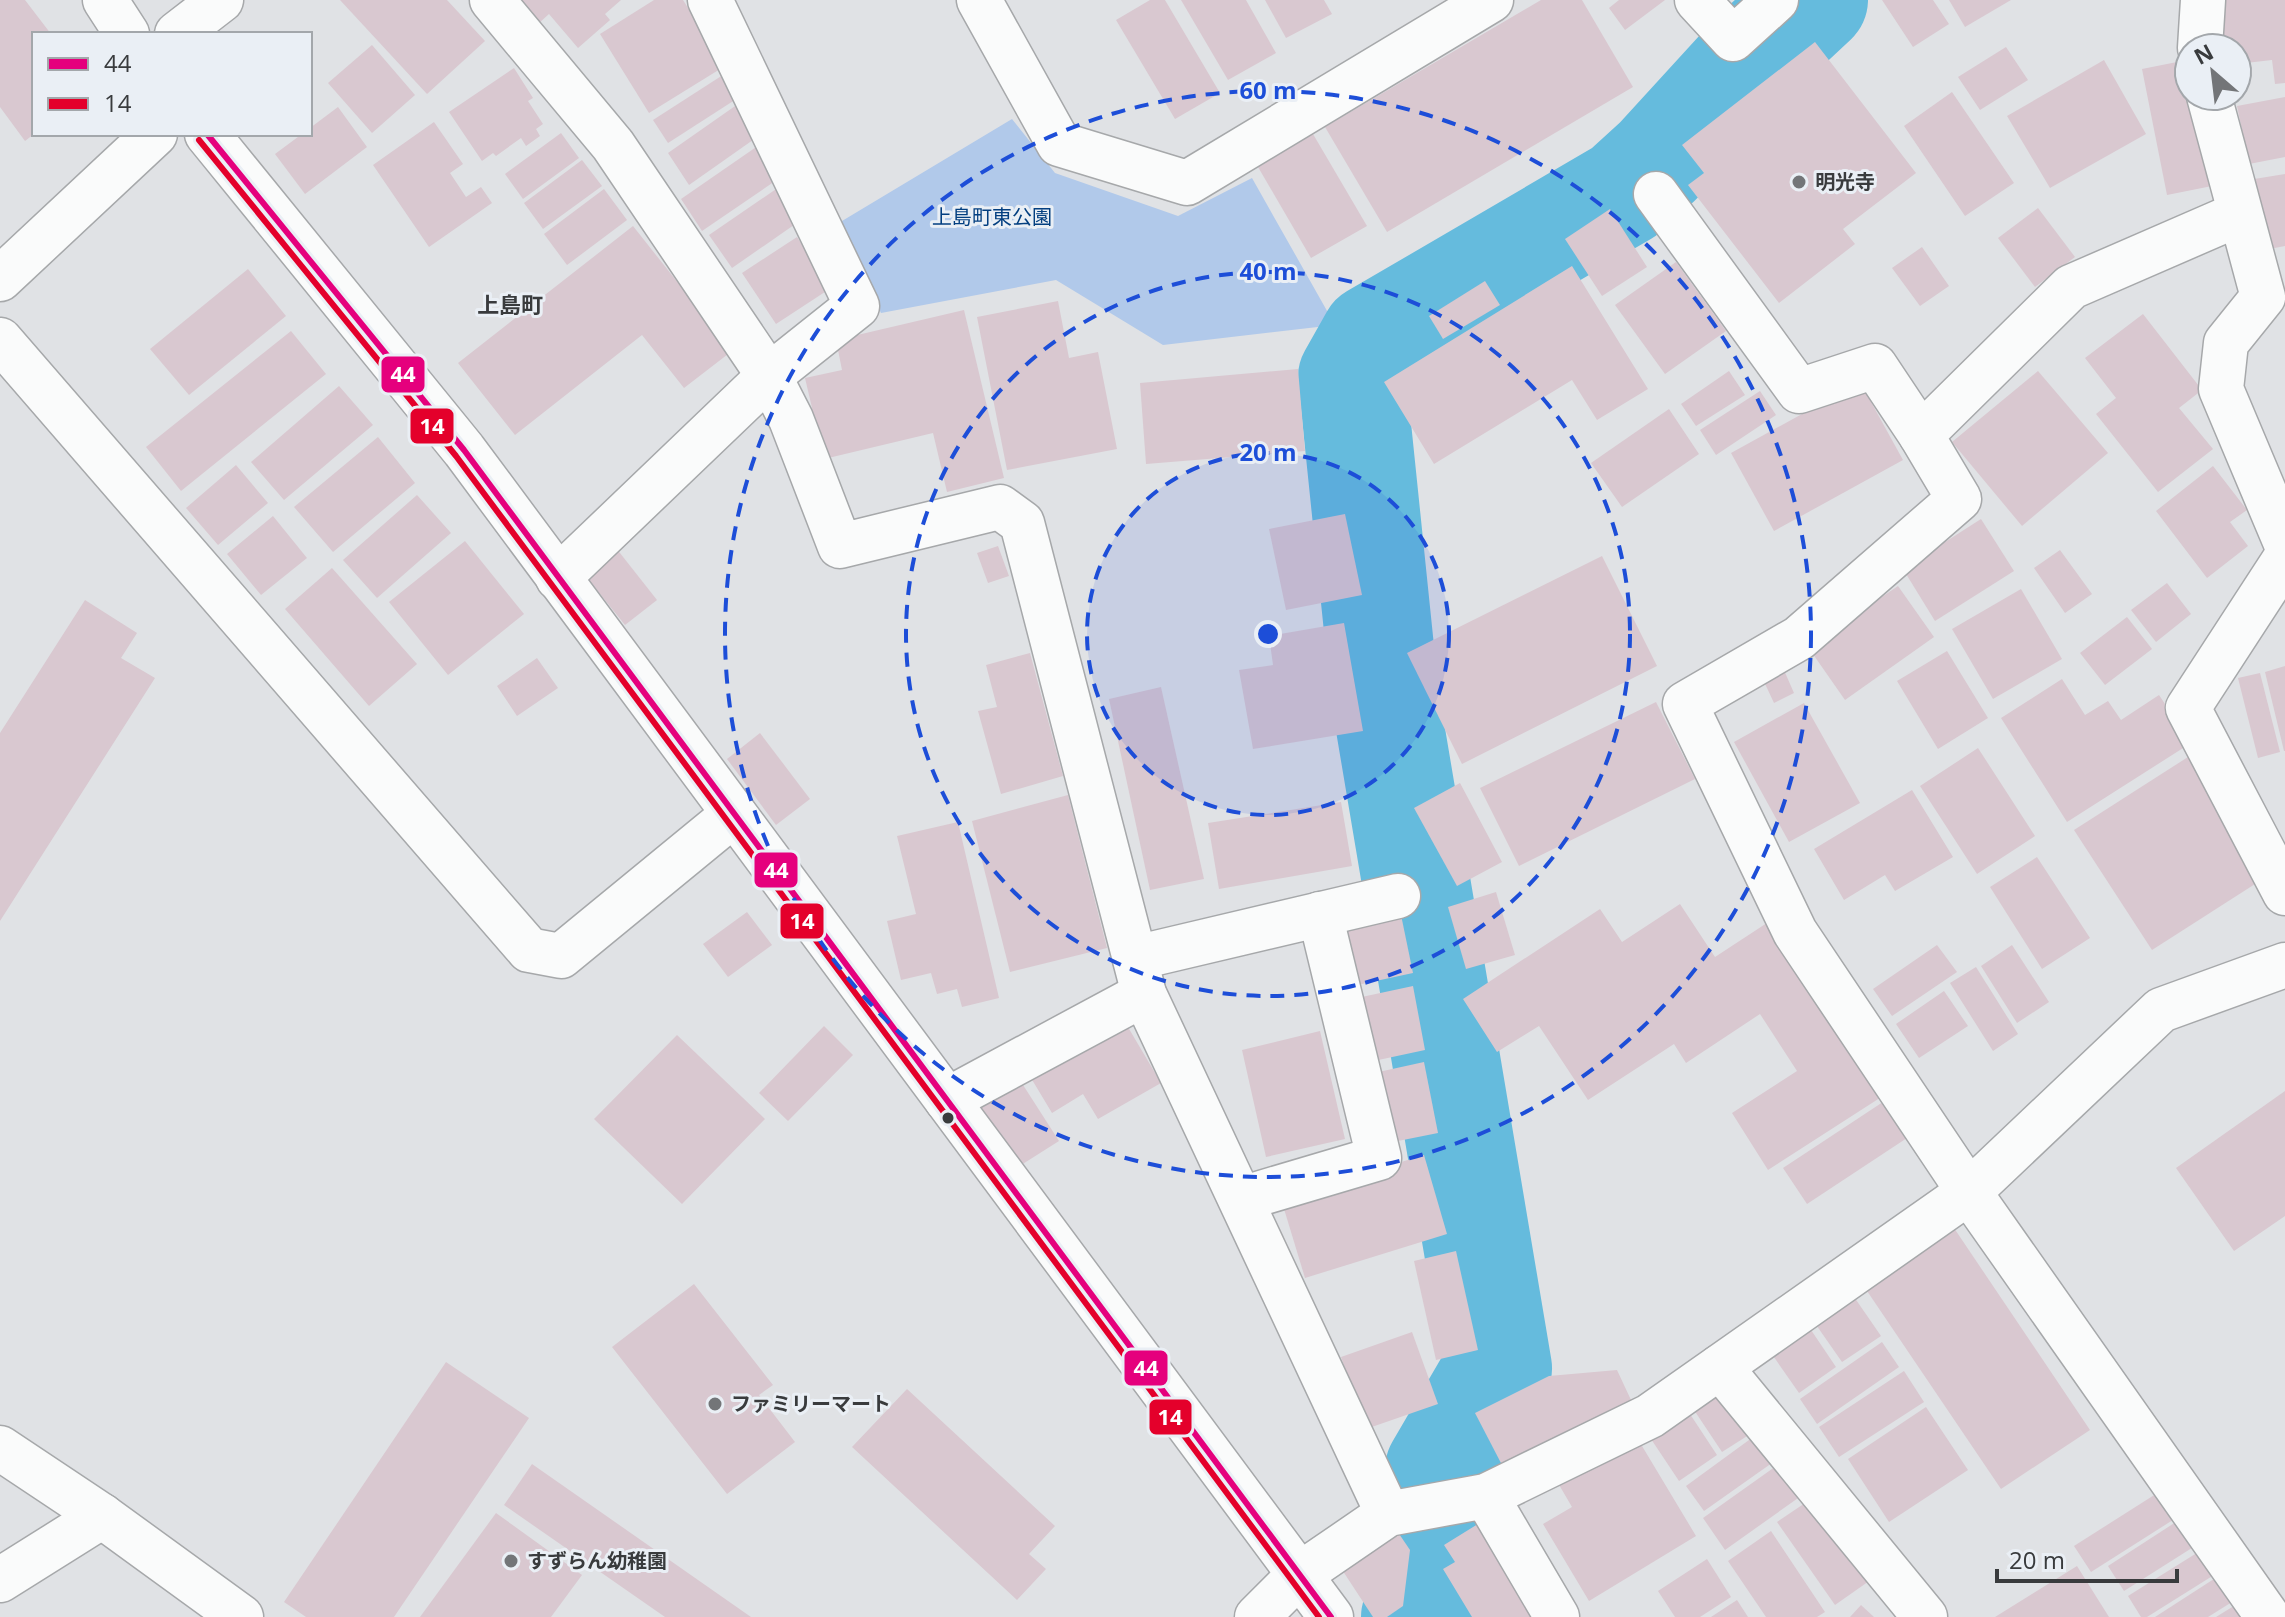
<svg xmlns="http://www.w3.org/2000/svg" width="2285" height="1617" viewBox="0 0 2285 1617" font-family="'Open Sans','Noto Sans JP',sans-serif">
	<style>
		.green { fill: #b1c9ea }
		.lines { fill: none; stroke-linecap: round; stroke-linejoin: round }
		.river { stroke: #65bbdd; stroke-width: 108 }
		.building { fill: #d9c8d0 }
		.street-casing { stroke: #a6a8aa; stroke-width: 47 }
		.secondary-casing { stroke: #a6a8aa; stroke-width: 47 }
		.street { stroke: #fafbfb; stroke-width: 44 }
		.secondary { stroke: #fafbfb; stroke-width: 44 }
		.bus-1-casing { stroke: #eaeff5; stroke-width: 12 }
		.bus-2-casing { stroke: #eaeff5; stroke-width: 12 }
		.bus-1 { stroke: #e5007d; stroke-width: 6 }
		.bus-2 { stroke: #e4002b; stroke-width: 6 }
		.ring { fill: none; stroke: #1d4ed8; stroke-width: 4; stroke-dasharray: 14 10 }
		.poi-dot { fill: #737578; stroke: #eaeff5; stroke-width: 3 }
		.bus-dot { fill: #393b3d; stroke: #eaeff5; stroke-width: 3 }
		.labels { text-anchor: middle; stroke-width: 6; stroke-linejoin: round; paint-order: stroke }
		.poi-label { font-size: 20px; font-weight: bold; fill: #393b3d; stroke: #eaeff5; text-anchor: start }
		.park-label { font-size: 20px; fill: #033f80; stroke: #eaeff5 }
		.neighbourhood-label { font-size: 22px; font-weight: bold; fill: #393b3d; stroke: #eaeff5 }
		.centre { fill: #1d4ed8; stroke: #eaeff5; stroke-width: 4 }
		.ring-label { font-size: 24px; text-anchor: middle; font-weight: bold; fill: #1d4ed8; stroke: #eaeff5; stroke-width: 6; stroke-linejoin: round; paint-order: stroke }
		.line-badge { stroke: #eaeff5; stroke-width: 3 }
		.badge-label { font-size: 22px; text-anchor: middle; font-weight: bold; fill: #fff }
	</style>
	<rect width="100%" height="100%" fill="#e0e2e5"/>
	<polygon class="green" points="1012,119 1055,173 1178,216 1252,178 1335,325 1163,345 1056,280 881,313 837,224"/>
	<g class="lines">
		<polyline class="river" points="1415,1617 1420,1609 1439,1469 1498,1368 1385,697 1352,377 1374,338 1624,192 1658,161 1754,56 1814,0"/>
	</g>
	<g class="building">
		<polygon points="0,0 25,0 51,34 34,34 34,134 25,141 0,107"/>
		<polygon points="340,0 447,0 485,41 427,94"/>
		<polygon points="519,0 621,0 605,14 610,20 578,48 549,14 539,23"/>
		<polygon points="654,0 683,0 725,66 649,113 600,34"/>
		<polygon points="1150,0 1165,0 1220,93 1175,119 1116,20"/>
		<polygon points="1181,0 1246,0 1276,53 1228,80"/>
		<polygon points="1265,0 1324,0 1332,14 1286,38"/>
		<polygon points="1541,0 1582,0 1633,87 1387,232 1325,127"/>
		<polygon points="1619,0 1665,0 1625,30 1609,8"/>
		<polygon points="1882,0 1933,0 1949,24 1913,47"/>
		<polygon points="1949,0 2011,0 1965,27"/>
		<polygon points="2219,0 2285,0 2285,83 2275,84 2272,60 2237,64 2237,48 2224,48"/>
		<polygon points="1815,42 1916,173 1843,229 1855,244 1779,303 1688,185 1704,173 1682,145"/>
		<polygon points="372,45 415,95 372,133 328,83"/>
		<polygon points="2006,47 2028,80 1980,110 1958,77"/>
		<polygon points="2104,60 2146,134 2050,188 2007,116"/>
		<polygon points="2187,60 2189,96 2212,186 2167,195 2142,69"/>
		<polygon points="514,68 533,98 528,101 543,124 536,129 540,136 526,146 521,138 496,156 493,153 482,161 449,112"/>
		<polygon points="726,73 741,96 668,143 653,120"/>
		<polygon points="1952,92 2014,183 1965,216 1904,126"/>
		<polygon points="2285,97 2285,157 2249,164 2237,106"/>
		<polygon points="738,104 760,135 689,185 668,153"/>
		<polygon points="338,107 367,147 305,194 275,154 302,134 310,134 310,128"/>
		<polygon points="434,122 463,164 450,173 466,197 481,187 492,203 429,247 373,165"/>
		<polygon points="561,133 579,158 523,199 505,174"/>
		<polygon points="1313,134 1367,226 1311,258 1258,167"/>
		<polygon points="762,143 784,175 702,231 681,199"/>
		<polygon points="582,160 602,186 543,229 524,203"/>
		<polygon points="2285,174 2285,246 2259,251 2248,180"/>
		<polygon points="782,185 804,218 732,268 709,235"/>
		<polygon points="604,189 627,220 567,265 544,234"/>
		<polygon points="2038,208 2075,257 2035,287 1998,238"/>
		<polygon points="1610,209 1647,267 1602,296 1565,239"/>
		<polygon points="633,226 732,351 684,388 642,335 515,435 458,363"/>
		<polygon points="797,237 831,288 776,324 742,273"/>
		<polygon points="1922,247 1949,286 1920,306 1892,268"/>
		<polygon points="1676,262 1726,331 1665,374 1615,305"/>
		<polygon points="1572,266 1648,389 1597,420 1572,380 1434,464 1384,382"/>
		<polygon points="248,269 286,316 189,395 150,349"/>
		<polygon points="1485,281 1500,305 1443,339 1429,316"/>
		<polygon points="1058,301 1069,358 1098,352 1117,449 1007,470 977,317"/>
		<polygon points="964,310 1004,478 947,492 933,433 824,459 805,378 842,370 836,340"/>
		<polygon points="2143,314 2202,390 2179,408 2213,449 2158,492 2096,414 2116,398 2085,358"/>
		<polygon points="291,331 326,374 181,491 146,447"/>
		<polygon points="1298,369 1305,451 1146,464 1140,383"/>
		<polygon points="1729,371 1745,395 1696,426 1681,404"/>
		<polygon points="2038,371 2108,453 2022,526 1952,442"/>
		<polygon points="1860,382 1903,460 1774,531 1731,453"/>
		<polygon points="339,386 373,425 284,500 251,462"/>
		<polygon points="1760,391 1776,415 1716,455 1700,430"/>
		<polygon points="1669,409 1699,454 1622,507 1591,463"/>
		<polygon points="378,437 415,483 333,552 294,507"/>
		<polygon points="236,465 268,503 218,545 186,508"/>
		<polygon points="2213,466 2247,510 2230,522 2248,546 2207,578 2156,511"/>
		<polygon points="417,495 451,533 377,598 343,560"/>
		<polygon points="1345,514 1362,595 1286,610 1269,529"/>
		<polygon points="273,516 307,558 261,595 227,554"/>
		<polygon points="1981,519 2014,571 1935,621 1903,569"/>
		<polygon points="465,541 524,614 448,675 389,602"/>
		<polygon points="998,546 1009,576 988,583 977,553"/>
		<polygon points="616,548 657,600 625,625 584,574"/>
		<polygon points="2060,550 2092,594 2065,613 2034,568"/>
		<polygon points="1602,556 1657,666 1462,764 1407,653"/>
		<polygon points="332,568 417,664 369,706 285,609"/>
		<polygon points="2167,583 2191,614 2156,642 2131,610"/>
		<polygon points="1898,586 1934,637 1845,700 1808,647"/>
		<polygon points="2021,589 2062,659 1993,699 1952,629"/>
		<polygon points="85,600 137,633 121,658 155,678 0,921 0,733"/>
		<polygon points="2127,617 2152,649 2105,685 2080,653"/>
		<polygon points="1344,623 1363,731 1253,749 1239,670 1273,665 1269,636"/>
		<polygon points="1947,651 1988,718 1938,749 1897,681"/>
		<polygon points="1030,653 1063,776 1001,794 978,711 997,707 986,665"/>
		<polygon points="537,658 558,688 517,716 497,686"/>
		<polygon points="1780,661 1794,693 1774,703 1759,671"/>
		<polygon points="2285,666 2285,751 2284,751 2265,672"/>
		<polygon points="2260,673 2280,752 2258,758 2238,678"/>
		<polygon points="2062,679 2085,715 2108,701 2121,720 2159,695 2191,743 2067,822 2001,718"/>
		<polygon points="1161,687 1204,879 1150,890 1109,699"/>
		<polygon points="1656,702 1695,779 1519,866 1480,788"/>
		<polygon points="1804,703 1860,803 1789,842 1734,742"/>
		<polygon points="760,733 810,799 776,825 727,759"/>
		<polygon points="1978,748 2035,836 1977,874 1920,786"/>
		<polygon points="2188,757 2266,877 2152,950 2074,830"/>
		<polygon points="1460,783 1502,862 1457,886 1414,808"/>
		<polygon points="1912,790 1953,857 1895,891 1885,875 1844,900 1814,849"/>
		<polygon points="1068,795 1107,948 1010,972 972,821"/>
		<polygon points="1341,802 1352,866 1219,889 1208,823"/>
		<polygon points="958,822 999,998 962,1007 957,989 937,994 931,973 901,980 887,921 916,914 897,836"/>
		<polygon points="2037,857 2090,938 2042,969 1990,887"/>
		<polygon points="1496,892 1515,955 1466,969 1448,907"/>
		<polygon points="1680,904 1715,957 1773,919 1886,1094 1768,1170 1732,1113 1797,1071 1760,1014 1686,1063 1674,1044 1588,1100 1539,1026 1497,1052 1463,999 1600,909 1622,942"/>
		<polygon points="1400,910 1413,973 1348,987 1336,923"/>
		<polygon points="747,912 772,945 728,977 703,944"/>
		<polygon points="1937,945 1957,972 1892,1016 1873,989"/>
		<polygon points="2012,945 2049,1002 2017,1023 1981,966"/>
		<polygon points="1976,967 2018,1034 1993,1051 1950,983"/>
		<polygon points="1413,986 1425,1050 1369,1062 1357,998"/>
		<polygon points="1944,991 1968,1026 1919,1058 1896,1024"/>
		<polygon points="1122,1017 1161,1083 1098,1119 1083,1094 1052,1113 1028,1073"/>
		<polygon points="824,1026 853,1055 788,1121 759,1093"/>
		<polygon points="1320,1031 1345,1139 1266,1157 1242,1050"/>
		<polygon points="677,1035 765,1119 682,1204 594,1119"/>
		<polygon points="1424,1062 1438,1133 1388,1143 1374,1073"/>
		<polygon points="1016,1074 1059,1141 1018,1167 975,1101"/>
		<polygon points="2285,1091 2285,1216 2234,1251 2176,1168"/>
		<polygon points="1886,1100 1910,1136 1807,1204 1783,1168"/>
		<polygon points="1424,1155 1447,1234 1305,1278 1281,1199"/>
		<polygon points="1954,1228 2090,1430 2001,1489 1865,1288"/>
		<polygon points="1456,1251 1478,1350 1436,1360 1414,1261"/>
		<polygon points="694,1284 773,1385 759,1395 795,1442 727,1494 612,1347"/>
		<polygon points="1850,1291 1881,1336 1842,1362 1812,1319"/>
		<polygon points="1807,1324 1836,1367 1799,1393 1769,1350"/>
		<polygon points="1412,1332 1438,1404 1366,1429 1341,1357"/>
		<polygon points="1882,1342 1899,1367 1817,1424 1800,1399"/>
		<polygon points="446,1362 529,1418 394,1617 306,1617 284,1602"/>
		<polygon points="1617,1370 1631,1400 1502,1465 1475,1413 1549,1376"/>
		<polygon points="1904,1371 1924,1402 1839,1457 1819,1427"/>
		<polygon points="1723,1383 1755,1431 1722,1452 1690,1404"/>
		<polygon points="907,1389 1055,1526 1029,1554 1046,1569 1017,1600 852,1447"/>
		<polygon points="1926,1407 1968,1470 1889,1522 1848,1459"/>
		<polygon points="1686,1408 1717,1455 1679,1481 1647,1433"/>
		<polygon points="1760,1432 1779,1458 1704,1511 1686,1486"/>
		<polygon points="1636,1436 1696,1536 1589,1601 1543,1524 1572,1507 1558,1483"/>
		<polygon points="1786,1459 1808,1491 1725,1550 1703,1518"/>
		<polygon points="532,1464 751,1617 665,1617 504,1505"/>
		<polygon points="2159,1492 2176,1518 2091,1572 2074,1546"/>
		<polygon points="1814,1497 1872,1579 1835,1605 1777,1522"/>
		<polygon points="496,1513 582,1575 551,1617 420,1617"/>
		<polygon points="1486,1519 1545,1617 1472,1617 1443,1569 1455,1562 1444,1545"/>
		<polygon points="2179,1520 2195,1546 2124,1591 2108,1566"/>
		<polygon points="1391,1522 1410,1550 1403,1606 1387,1617 1373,1617 1335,1559"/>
		<polygon points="1771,1531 1825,1612 1817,1617 1766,1617 1728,1561"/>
		<polygon points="2200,1551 2214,1575 2147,1617 2141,1617 2128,1596"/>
		<polygon points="1707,1559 1731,1597 1700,1617 1675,1617 1658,1591"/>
		<polygon points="2077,1566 2109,1617 1995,1617"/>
		<polygon points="2217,1577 2232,1602 2208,1617 2155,1617"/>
		<polygon points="1737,1600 1748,1617 1711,1617"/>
		<polygon points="2237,1604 2245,1617 2216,1617"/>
		<polygon points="1861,1605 1874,1617 1850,1617"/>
	</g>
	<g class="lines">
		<g class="street-casing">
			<g id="street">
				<polyline points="492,0 613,145 769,376 791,419 840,546 1000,507 1022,523 1144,994 1388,1514"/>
				<polyline points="979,0 1059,144 1187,183 1491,0"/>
				<polyline points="1697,0 1733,39 1776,0"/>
				<polyline points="177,34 221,0"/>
				<polyline points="2200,48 2203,0"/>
				<polyline points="2209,96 2263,297 2226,343 2221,389 2285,541"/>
				<polyline points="1656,194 1799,391 1875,366 1921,435"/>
				<polyline points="2239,214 2071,287 1921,435 1959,499 1799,638 1685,704 1795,932 1969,1192 2268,1617"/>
				<polyline points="0,279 155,134"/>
				<polyline points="0,340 529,950 561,956 734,814"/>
				<polyline points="2285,559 2188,708 2285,893"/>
				<polyline points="558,578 769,376 857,306 710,0"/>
				<polyline points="1135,958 1398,896"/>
				<polyline points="947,1100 1144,994"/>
				<polyline points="1241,1199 1379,1158 1320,914"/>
				<polyline points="1720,1367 1925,1617"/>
				<polyline points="0,1448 102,1516 241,1617"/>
				<polyline points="1486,1496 1557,1617"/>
				<polyline points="0,1580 102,1516"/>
				<polyline points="1257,1617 1299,1575 1388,1514 1486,1496 1650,1416 1969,1192 2161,1010 2285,965"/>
			</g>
		</g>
		<g class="secondary-casing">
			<g id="secondary">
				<polyline points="105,0 127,34"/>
				<polyline points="207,134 464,450 1331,1617"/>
			</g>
		</g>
		<use href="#street" class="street"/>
		<use href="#secondary" class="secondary"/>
		<g class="bus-1-casing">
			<polyline id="bus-1" points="207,134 464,450 1331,1617"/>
		</g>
		<g class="bus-2-casing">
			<polyline id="bus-2" points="199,140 456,456 1319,1617"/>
		</g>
		<use href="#bus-1" class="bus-1"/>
		<use href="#bus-2" class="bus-2"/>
	</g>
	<circle cx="1268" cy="634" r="181" fill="#1d4ed8" fill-opacity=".12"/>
	<g class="ring">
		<circle cx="1268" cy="634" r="181"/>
		<circle cx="1268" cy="634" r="362"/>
		<circle cx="1268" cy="634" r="543"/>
	</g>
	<g class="poi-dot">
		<circle cx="1799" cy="182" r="8"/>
		<circle cx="715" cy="1404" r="8"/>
		<circle cx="511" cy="1561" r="8"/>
	</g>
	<circle class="bus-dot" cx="948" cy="1118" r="7"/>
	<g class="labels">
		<g class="poi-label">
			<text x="1815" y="189">明光寺</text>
			<text x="731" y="1411">ファミリーマート</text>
			<text x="527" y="1568">すずらん幼稚園</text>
		</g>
		<g class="park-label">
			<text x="992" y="224">上島町東公園</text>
		</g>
		<g class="neighbourhood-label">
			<text x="510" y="313">上島町</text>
		</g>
	</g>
	<circle cx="1268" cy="634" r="12" class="centre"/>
	<g class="ring-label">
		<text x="1268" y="99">60 m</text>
		<text x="1268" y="280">40 m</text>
		<text x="1268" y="461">20 m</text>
	</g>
	<g class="line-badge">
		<rect x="380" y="355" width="46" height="39" rx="8" fill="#e5007d"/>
		<rect x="409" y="407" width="46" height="38" rx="8" fill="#e4002b"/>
		<rect x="753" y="851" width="46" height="38" rx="8" fill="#e5007d"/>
		<rect x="779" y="902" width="46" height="38" rx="8" fill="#e4002b"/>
		<rect x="1123" y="1349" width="46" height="38" rx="8" fill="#e5007d"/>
		<rect x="1148" y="1398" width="45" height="38" rx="8" fill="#e4002b"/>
	</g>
	<g class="badge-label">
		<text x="403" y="382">44</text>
		<text x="432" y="434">14</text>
		<text x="776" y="878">44</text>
		<text x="802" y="929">14</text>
		<text x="1146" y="1376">44</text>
		<text x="1170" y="1425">14</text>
	</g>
	<rect x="32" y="32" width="280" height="104" fill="#eaeff5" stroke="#a3a7ab" stroke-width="2"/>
	<rect x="48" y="58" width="40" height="12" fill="#e5007d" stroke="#a3a7ab" stroke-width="2"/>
	<text x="104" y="72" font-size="24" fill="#393b3d">44</text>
	<rect x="48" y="98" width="40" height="12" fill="#e4002b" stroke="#a3a7ab" stroke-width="2"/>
	<text x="104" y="112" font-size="24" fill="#393b3d">14</text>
	<g transform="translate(2213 72) rotate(332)"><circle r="38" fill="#eaeff5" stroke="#a3a7ab" stroke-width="2"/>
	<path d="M0-6L14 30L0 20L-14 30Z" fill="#737578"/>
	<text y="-12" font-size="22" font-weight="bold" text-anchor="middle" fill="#393b3d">N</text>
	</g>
	<path d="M1997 1569v12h180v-12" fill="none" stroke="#393b3d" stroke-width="4"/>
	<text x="2009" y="1569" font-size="24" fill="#393b3d" stroke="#eaeff5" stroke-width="6" paint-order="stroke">20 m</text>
</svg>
